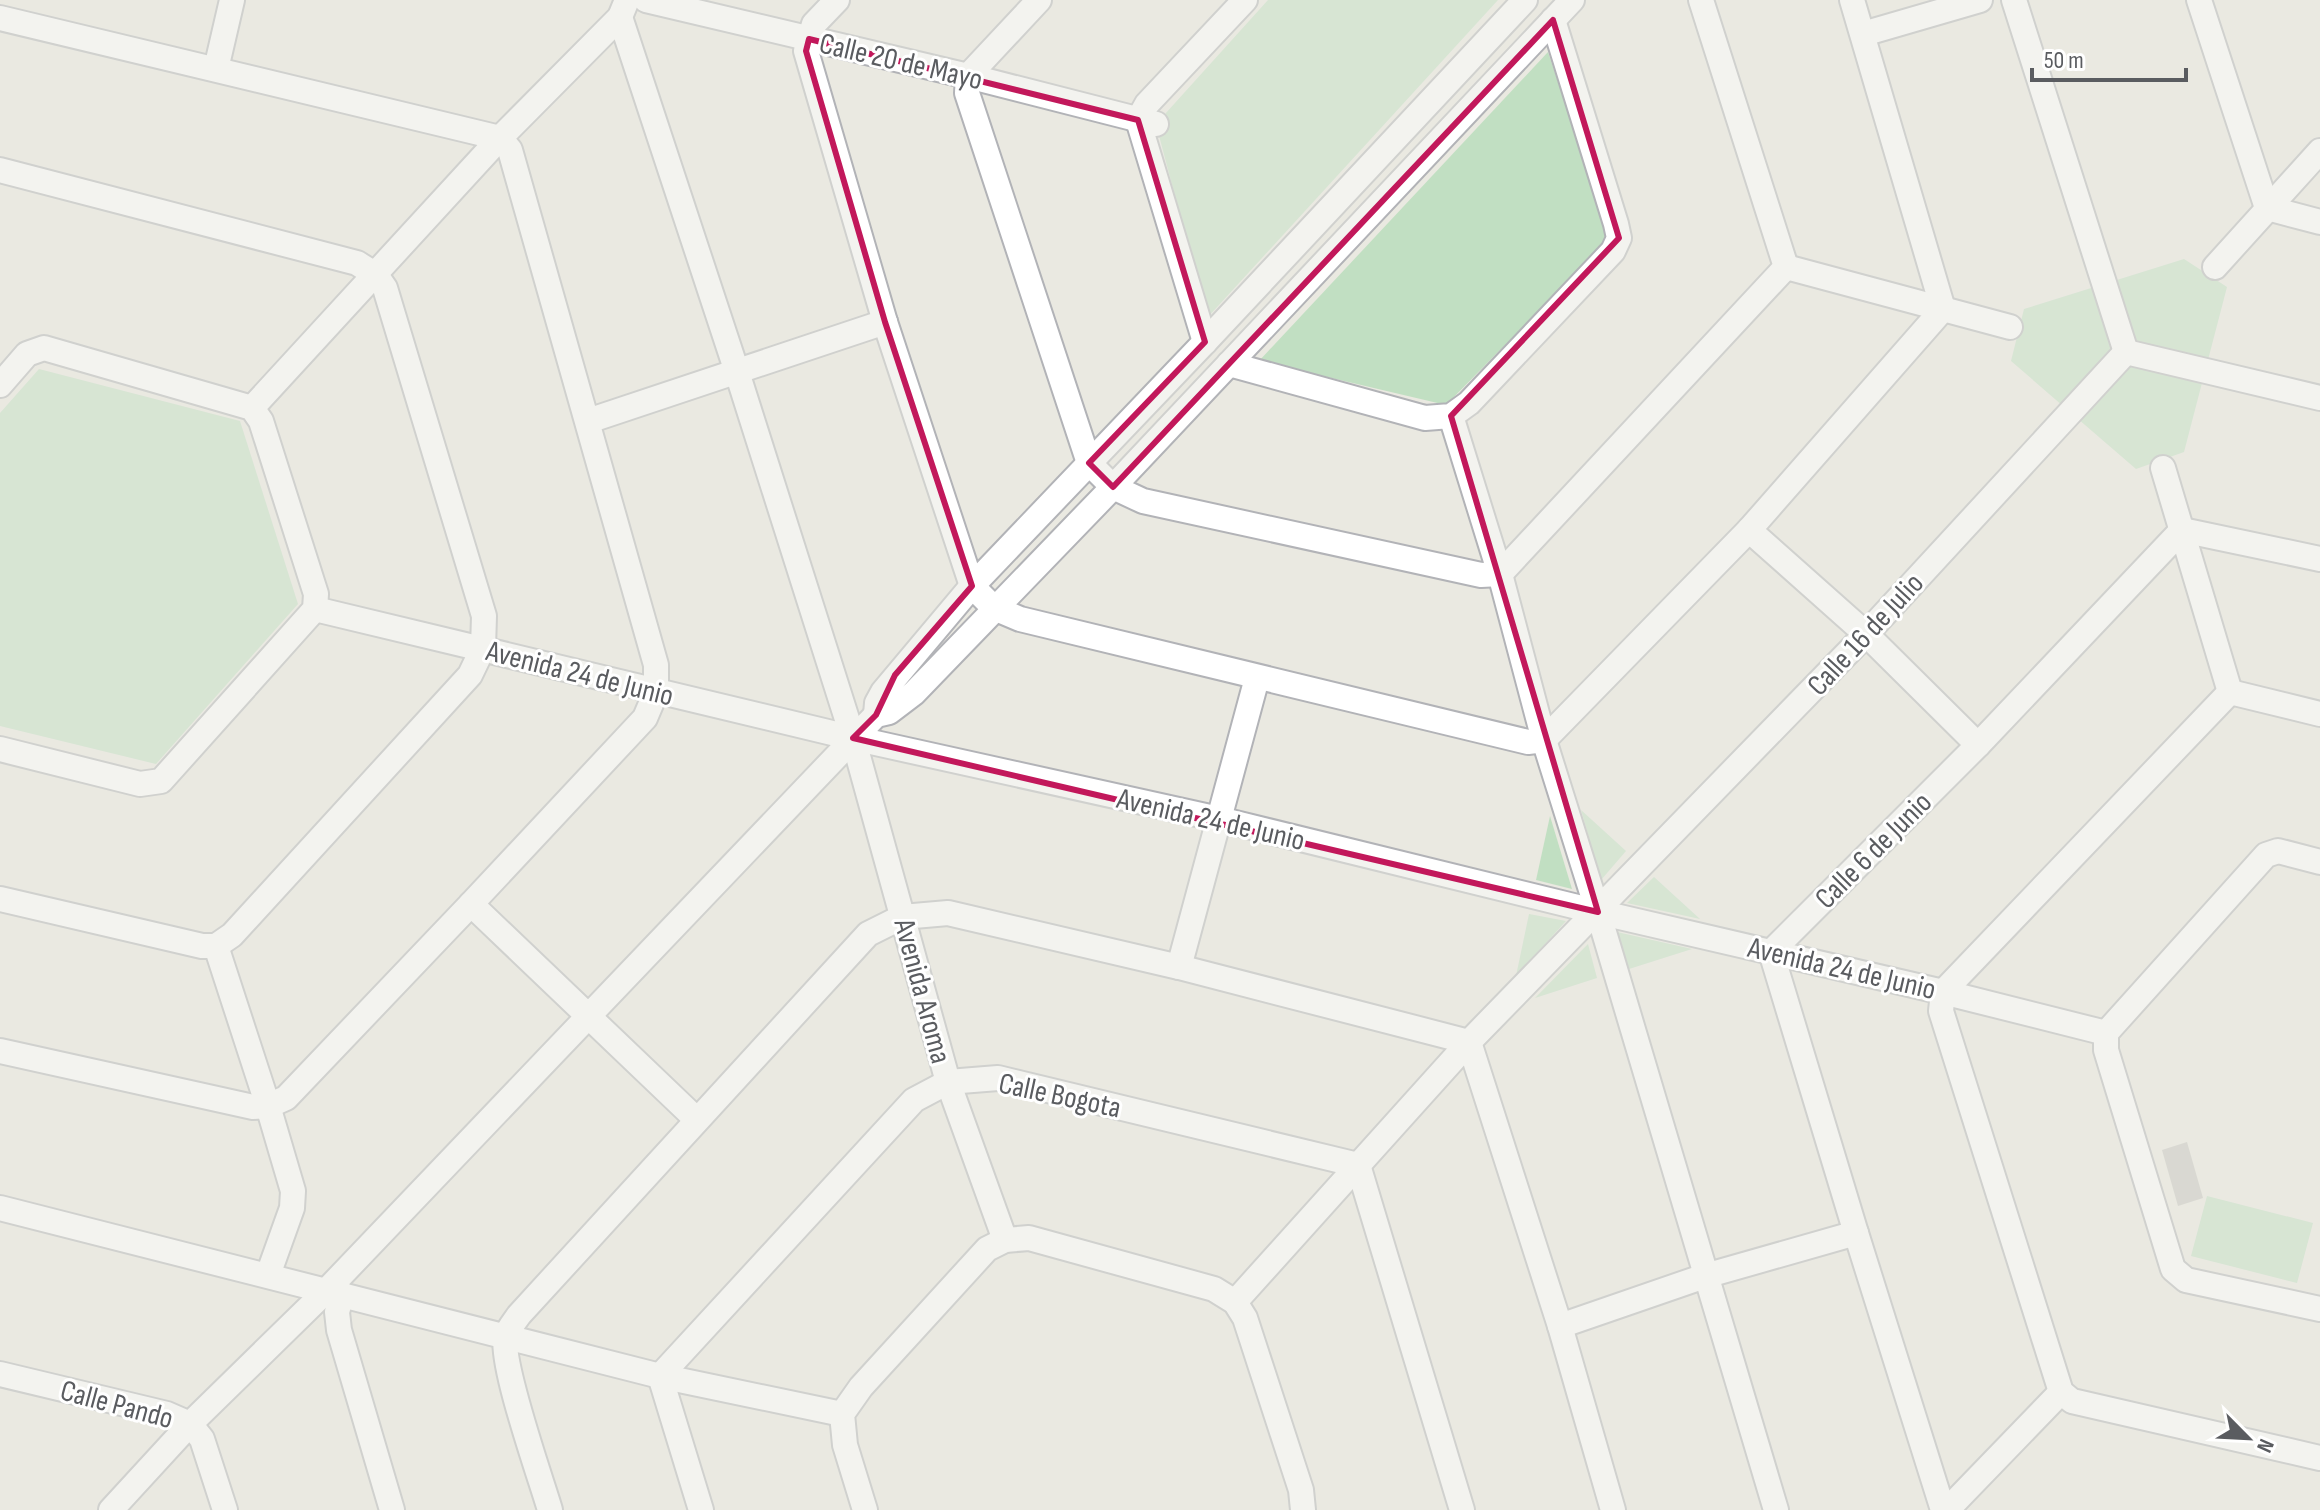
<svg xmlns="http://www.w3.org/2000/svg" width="2320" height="1510" viewBox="0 0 2320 1510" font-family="'Sofia Sans Condensed',sans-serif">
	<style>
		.green { fill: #c1dfc2 }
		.building { fill: #c6c4be }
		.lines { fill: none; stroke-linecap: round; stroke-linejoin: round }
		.minor-casing { stroke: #b2b3b7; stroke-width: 28 }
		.minor { stroke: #fff; stroke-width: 24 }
		.marked { fill: none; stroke: #c2185b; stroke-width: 6; stroke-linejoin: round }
		.labels { text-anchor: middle; stroke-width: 6; stroke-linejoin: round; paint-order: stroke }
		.street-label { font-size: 30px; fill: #5a5c60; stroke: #fff }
	</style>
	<rect width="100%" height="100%" fill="#eae9e1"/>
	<g class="green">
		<polygon points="1268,0 1498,0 1207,318 1156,124"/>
		<polygon points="1548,52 1610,238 1446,405 1259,361"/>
		<polygon points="2184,259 2227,287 2184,452 2136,469 2011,361 2024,309"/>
		<polygon points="39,369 240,421 298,604 156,764 0,726 0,413"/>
		<polygon points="1581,810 1626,851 1601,880"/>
		<polygon points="1550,816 1572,889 1536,880"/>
		<polygon points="1654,877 1700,919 1627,903"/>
		<polygon points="1529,914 1566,921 1516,976"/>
		<polygon points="1617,932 1692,949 1629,969"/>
		<polygon points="1588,944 1597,978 1535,998"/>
		<polygon points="2207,1196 2313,1223 2297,1283 2191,1256"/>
	</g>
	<polygon class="building" points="2187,1142 2203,1198 2178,1206 2162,1150"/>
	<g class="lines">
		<g class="minor-casing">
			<g id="minor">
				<polyline points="646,0 968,76 1156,124"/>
				<polyline points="837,0 814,24 806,51 885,322 972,586 994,608 1020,619 1528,742 1544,740 1749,530 1943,309 1852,0"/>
				<polyline points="1039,0 968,76 967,93 1089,463 1113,487 1143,501 1481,575 1500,574 1786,267 1701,0"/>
				<polyline points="2014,0 2126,352"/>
				<polyline points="2199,0 2267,208 2320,222"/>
				<polyline points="620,17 737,372 853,738 948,1082 1005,1240"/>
				<polyline points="0,18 500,138 510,150 656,665 656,692 645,718 471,904 286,1098 268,1106 253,1107 0,1051"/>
				<polyline points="1863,34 1980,0"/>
				<polyline points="216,69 232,0"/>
				<polyline points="0,170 357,263 376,275 385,288 484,616 483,648 470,675 232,935 216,946 202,946 0,899"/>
				<polyline points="1786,267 2010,327"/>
				<polyline points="2215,267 2320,151"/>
				<polyline points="1205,342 1138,120 1147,104 1245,0"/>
				<polyline points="2126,352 2320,398"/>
				<polyline points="1229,364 1425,418 1451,416 1469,403 1613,251 1619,238 1616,224 1553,20"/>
				<polyline points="0,385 27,354 44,348 252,408 261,421 316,594 315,609 161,781 140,784 0,749"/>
				<polyline points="252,408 500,138 620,17 627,0"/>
				<polyline points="1451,416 1500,574 1544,740 1598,912 1776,1510"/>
				<polyline points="588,421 885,322"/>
				<polyline points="2163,468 2230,692"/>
				<polyline points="1749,530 1866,634 1978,745"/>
				<polyline points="315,609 853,738 1219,819 1598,912 1943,992 2106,1033"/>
				<polyline points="2230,692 1943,992 1941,1011 2061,1392 2072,1401 2320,1458"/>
				<polyline points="2230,692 2320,714"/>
				<polyline points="876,715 877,703 883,692 972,586 1205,342 1525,0"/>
				<polyline points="2320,862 2278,851 2266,855 2106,1033 2106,1050 2173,1269 2186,1280 2320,1309"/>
				<polyline points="471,904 696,1119"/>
				<polyline points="216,946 268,1106 293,1191 292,1208 268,1275"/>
				<polyline points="1179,967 1257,678"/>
				<polyline points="0,1208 660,1376 842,1414"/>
				<polyline points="342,1294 337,1312 339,1330 392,1510"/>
				<polyline points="1235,1302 1469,1042 1866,634 2126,352"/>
				<polyline points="1560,1326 1705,1276 1856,1233"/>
				<polyline points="0,1374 167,1414 190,1424 202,1439 225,1510"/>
				<polyline points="111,1510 190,1424 327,1290 876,715 889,712 914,693 1113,487 1572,0"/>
				<path d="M550,1510C541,1479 499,1361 506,1336C508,1329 515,1321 519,1315L868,934L902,917L948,913L1179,967L1469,1042L1560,1326L1613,1510"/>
				<polyline points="701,1510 660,1376 914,1100 948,1082 998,1078 1358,1165 1462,1510"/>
				<polyline points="865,1510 845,1445 842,1414 861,1387 987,1249 1005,1240 1029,1238 1214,1289 1235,1302 1245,1318 1301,1490 1303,1510"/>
				<polyline points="1943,1510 1856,1233 1771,952 1978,745 2182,530 2320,559"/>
				<polyline points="1947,1510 2061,1392"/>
			</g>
		</g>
		<use href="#minor" class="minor"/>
	</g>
	<path d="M0 0H2320V1510H0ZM1553,20L1619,238L1451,416L1598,912L853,738L876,715L895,675L972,586L885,322L806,51L809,39L1138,120L1205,342L1089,463L1113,487Z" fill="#eae9e1" fill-opacity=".55" fill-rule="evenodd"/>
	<path class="marked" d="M1553,20L1619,238L1451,416L1598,912L853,738L876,715L895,675L972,586L885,322L806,51L809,39L1138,120L1205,342L1089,463L1113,487Z"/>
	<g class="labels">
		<g class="street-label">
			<text transform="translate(901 61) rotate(13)" y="10">Calle 20 de Mayo</text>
			<text transform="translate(1865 634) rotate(-47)" y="10">Calle 16 de Julio</text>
			<text transform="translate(580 673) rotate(14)" y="10">Avenida 24 de Junio</text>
			<text transform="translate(1211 819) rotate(13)" y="10">Avenida 24 de Junio</text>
			<text transform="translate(1873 850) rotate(-45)" y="10">Calle 6 de Junio</text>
			<text transform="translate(1842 968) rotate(13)" y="10">Avenida 24 de Junio</text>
			<text transform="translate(923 991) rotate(75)" y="10">Avenida Aroma</text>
			<text transform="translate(1060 1095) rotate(12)" y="10">Calle Bogota</text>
			<text transform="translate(117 1404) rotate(15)" y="10">Calle Pando</text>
		</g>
	</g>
	<g transform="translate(2248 1438) rotate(114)" stroke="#ffffff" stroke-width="6" paint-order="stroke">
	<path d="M0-6L14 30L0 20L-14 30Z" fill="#5a5c60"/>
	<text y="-12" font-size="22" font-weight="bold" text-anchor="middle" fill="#5a5c60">N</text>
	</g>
	<path d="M2032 68v12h154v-12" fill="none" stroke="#5a5c60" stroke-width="4"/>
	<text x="2044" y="68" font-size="24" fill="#5a5c60" stroke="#ffffff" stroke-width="6" paint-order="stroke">50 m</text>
</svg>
